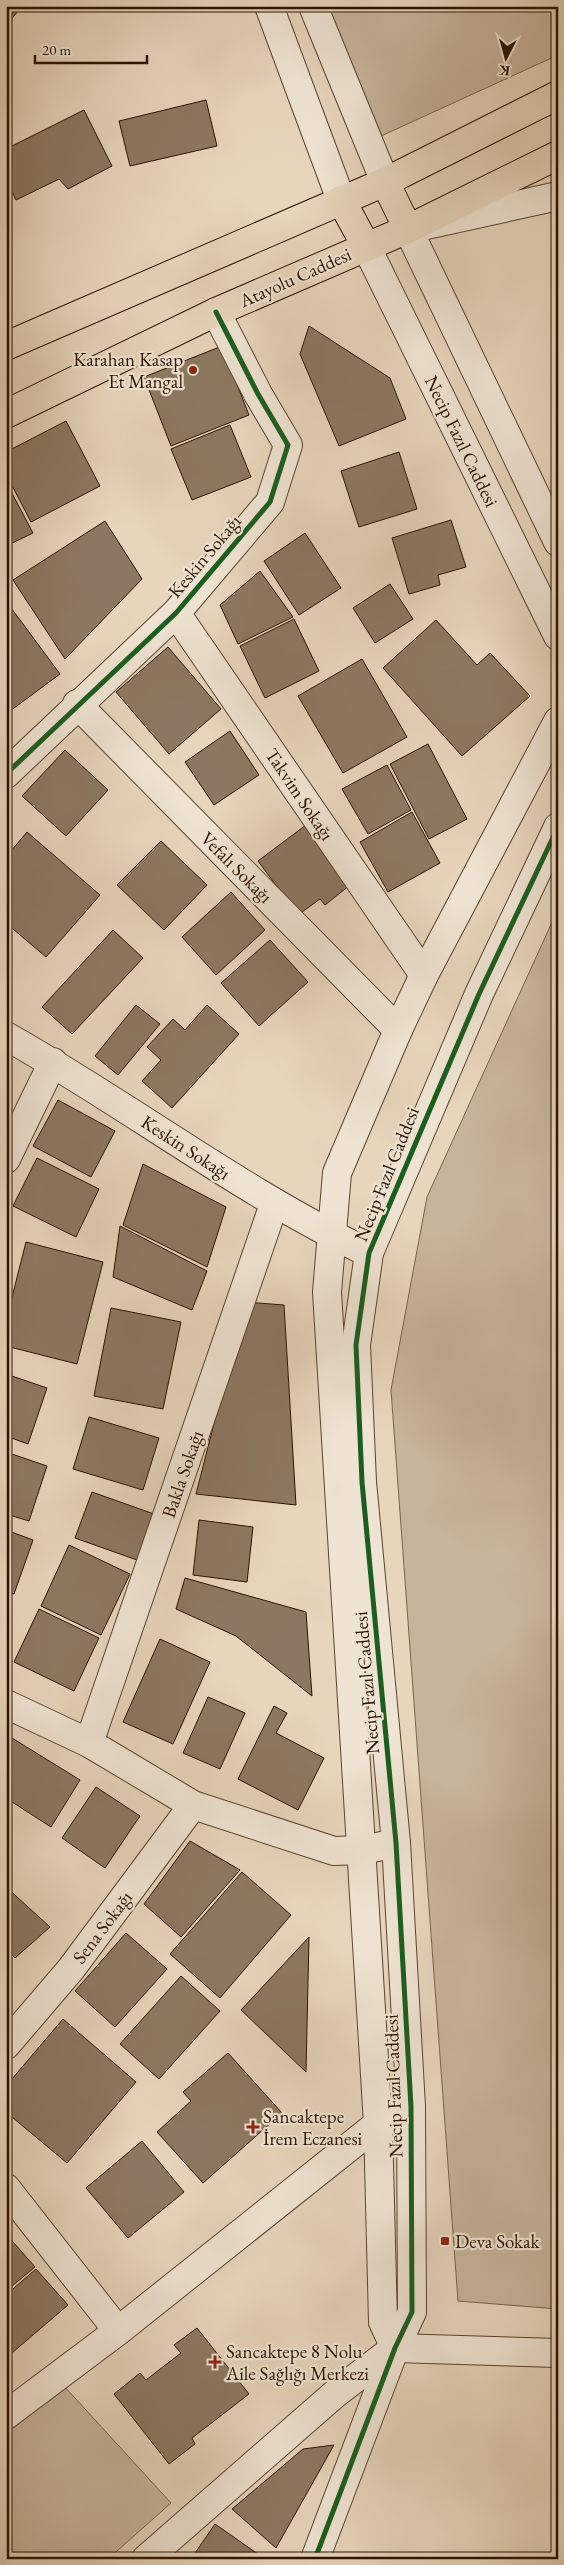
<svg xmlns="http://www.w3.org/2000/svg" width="564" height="2565" viewBox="0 0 564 2565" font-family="'EB Garamond',serif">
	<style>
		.green { fill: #c7b49c; stroke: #78644e }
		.building { fill: #8c7862; stroke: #2a1300 }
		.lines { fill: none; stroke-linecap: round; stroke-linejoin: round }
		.minor-casing { stroke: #59442f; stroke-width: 30 }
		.tertiary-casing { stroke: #59442f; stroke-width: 30 }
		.primary-casing { stroke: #2a1300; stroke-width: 30 }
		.minor { stroke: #efe4d3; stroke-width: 28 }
		.tertiary { stroke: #efe4d3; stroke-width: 28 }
		.primary { stroke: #e7d5bc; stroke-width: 28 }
		.cycleway-casing { stroke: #efe4d3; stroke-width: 8 }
		.cycleway { stroke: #1b5e20; stroke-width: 5 }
		.poi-dot { fill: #8f2418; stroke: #efe4d3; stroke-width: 2 }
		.labels { text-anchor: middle; stroke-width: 4.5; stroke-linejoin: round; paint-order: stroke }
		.street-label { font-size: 19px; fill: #2a1300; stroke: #efe4d3 }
		.poi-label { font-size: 19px; fill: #2a1300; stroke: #efe4d3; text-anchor: start }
	</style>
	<rect width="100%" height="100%" fill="#e7d5bc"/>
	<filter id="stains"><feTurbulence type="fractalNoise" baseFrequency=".004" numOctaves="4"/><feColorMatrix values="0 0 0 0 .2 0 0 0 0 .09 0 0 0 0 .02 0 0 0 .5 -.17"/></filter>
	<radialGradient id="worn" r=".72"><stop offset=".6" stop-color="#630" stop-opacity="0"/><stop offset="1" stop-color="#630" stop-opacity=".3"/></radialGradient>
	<g class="green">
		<polygon points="325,6 558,6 558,55 368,142"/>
		<polygon points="558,909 558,2309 458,2301 391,1390 427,1197"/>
		<polygon points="64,2386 171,2503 108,2559 6,2559 6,2434"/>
	</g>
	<g class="building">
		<polygon points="6,6 22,6 10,21 6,22"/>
		<polygon points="206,100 217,146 130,166 119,121"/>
		<polygon points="84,110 112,166 68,189 59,179 16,200 6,180 6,149"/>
		<polygon points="309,326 390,378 406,419 339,446 300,354"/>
		<polygon points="222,346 249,415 171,446 144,377"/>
		<polygon points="66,421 100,486 31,522 6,474 6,452"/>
		<polygon points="230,425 251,477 192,500 171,449"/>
		<polygon points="399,452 417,509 359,527 341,471"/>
		<polygon points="6,482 33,533 6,546"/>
		<polygon points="451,520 466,567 438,575 440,585 409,594 392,538"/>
		<polygon points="105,521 142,579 65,659 13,580"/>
		<polygon points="305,533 341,588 299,615 264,561"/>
		<polygon points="260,571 293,617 238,644 220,605"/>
		<polygon points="390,584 413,619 375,643 353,608"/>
		<polygon points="6,601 60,674 6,714"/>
		<polygon points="294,619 319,671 265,698 240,646"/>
		<polygon points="436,620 477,665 490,653 530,696 462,756 383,668"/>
		<polygon points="168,647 221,709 169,754 116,692"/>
		<polygon points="362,659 407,737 343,773 298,696"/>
		<polygon points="230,731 259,775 214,805 185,762"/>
		<polygon points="428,744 467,819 429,839 390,764"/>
		<polygon points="65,750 108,790 66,836 22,796"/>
		<polygon points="387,765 411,810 368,834 342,789"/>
		<polygon points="412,812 440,863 388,892 360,842"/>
		<polygon points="310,822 355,881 325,905 320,899 298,915 258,861"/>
		<polygon points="27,832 100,895 46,957 6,923 6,857"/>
		<polygon points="161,841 207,885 164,930 117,885"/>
		<polygon points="231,892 265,930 216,975 182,937"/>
		<polygon points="113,930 143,958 72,1034 42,1007"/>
		<polygon points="270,940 308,982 259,1026 221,983"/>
		<polygon points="6,941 12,946 6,953"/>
		<polygon points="136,1005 160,1024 118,1075 95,1056"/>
		<polygon points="207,1005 239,1034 172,1108 142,1081 161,1060 147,1047 173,1019 185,1030"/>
		<polygon points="58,1100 115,1131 91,1177 33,1146"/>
		<polygon points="37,1158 99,1189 76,1237 13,1206"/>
		<polygon points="143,1164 226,1207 207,1267 123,1225"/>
		<polygon points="120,1226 207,1271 192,1310 113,1277"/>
		<polygon points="26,1242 103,1262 77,1364 6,1346 6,1321"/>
		<polygon points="245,1302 284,1305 296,1505 196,1494"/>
		<polygon points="111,1308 181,1322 163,1409 94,1396"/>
		<polygon points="6,1374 47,1388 28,1444 6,1436"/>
		<polygon points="89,1417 159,1438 143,1490 73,1469"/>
		<polygon points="6,1452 47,1466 29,1521 6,1514"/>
		<polygon points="92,1492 154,1514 137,1560 75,1538"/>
		<polygon points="199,1520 253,1527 247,1582 193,1575"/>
		<polygon points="6,1530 33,1540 14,1594 6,1591"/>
		<polygon points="69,1545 130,1574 101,1635 41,1606"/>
		<polygon points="185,1578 306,1612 312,1696 236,1636 176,1609"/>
		<polygon points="39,1609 99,1638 74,1691 14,1662"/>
		<polygon points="160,1639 210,1662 173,1744 123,1722"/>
		<polygon points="208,1697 245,1713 220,1769 183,1753"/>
		<polygon points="274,1706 287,1713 276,1733 324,1758 298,1810 238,1779"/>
		<polygon points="12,1738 80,1780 51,1827 6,1798 6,1747"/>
		<polygon points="96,1787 140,1816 105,1868 62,1838"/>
		<polygon points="190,1841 240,1870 181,1937 144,1904"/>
		<polygon points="242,1872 291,1915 220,1998 170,1954"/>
		<polygon points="6,1887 50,1927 15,1958 6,1949"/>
		<polygon points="126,1933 167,1969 115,2027 75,1991"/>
		<polygon points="309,1937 306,2072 241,2010"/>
		<polygon points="181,1976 220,2011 159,2079 120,2044"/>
		<polygon points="63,2019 136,2082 67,2163 6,2112 6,2086"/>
		<polygon points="228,2053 282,2113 203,2183 157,2132 191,2101 183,2092"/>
		<polygon points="142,2141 184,2192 128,2238 86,2188"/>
		<polygon points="6,2234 35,2267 6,2291"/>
		<polygon points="36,2269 68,2305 6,2358 6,2295"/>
		<polygon points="197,2328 249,2394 192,2438 195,2444 169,2464 114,2394 140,2373 146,2380 181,2353 174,2345"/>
		<polygon points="334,2445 276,2548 232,2509 303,2449"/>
		<polygon points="215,2524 265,2559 191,2559"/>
	</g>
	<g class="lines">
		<g class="minor-casing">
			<g id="minor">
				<polyline points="176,613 424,975"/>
				<polyline points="77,704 398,1030"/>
				<polyline points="6,774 176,613 270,502 288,445 258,394 216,312"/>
				<path d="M6,1036C129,1105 241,1192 369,1253"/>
				<polyline points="6,1159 53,1062"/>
				<polyline points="6,1704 89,1743 193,1805 334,1851 363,1850 396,1843"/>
				<polyline points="89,1743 274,1204"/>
				<polyline points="6,2045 71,1969 193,1805"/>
				<polyline points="6,2188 118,2331"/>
				<polyline points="6,2415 118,2331 378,2124 411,2107"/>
				<polyline points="146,2559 336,2393 395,2348"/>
			</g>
		</g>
		<g class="tertiary-casing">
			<g id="tertiary">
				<polyline points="269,6 341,200"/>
				<polyline points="313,6 385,182"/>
				<polyline points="558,196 408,229 558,542"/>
				<polyline points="366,246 558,636"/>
				<polyline points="395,2348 383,2322 378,2124 327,1292 337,1173 398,1030 424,975 558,721"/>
				<polyline points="395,2348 558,2353"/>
				<polyline points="315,2559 395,2348 412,2312 411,2107 396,1843 362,1482 356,1345 369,1253 479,994 558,827"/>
			</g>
		</g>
		<g class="primary-casing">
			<g id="primary">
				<polyline points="385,182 408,229"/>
				<polyline points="341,200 366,246"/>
				<polyline points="6,346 385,182 558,95"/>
				<polyline points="6,414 216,312 408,229 558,155"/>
			</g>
		</g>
		<use href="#minor" class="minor"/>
		<use href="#tertiary" class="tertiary"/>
		<use href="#primary" class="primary"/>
		<g class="cycleway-casing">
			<g id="cycleway">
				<polyline points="6,774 176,613 270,502 288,445 258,394 216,312"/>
				<polyline points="315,2559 395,2348 412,2312 411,2107 396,1843 362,1482 356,1345 369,1253 479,994 558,827"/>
			</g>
		</g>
		<use href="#cycleway" class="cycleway"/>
	</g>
	<g class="poi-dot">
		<circle cx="193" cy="370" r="5"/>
		<path d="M250.5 2119.5h5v5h5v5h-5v5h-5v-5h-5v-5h5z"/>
		<rect x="440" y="2236" width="10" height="10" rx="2.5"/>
		<path d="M212.5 2354.5h5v5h5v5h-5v5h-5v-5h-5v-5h5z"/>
	</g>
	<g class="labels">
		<g class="street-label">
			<text transform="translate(295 277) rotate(-24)" y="7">Atayolu Caddesi</text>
			<text transform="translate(462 441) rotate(64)" y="7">Necip Fazıl Caddesi</text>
			<text transform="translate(204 556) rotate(-50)" y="7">Keskin Sokağı</text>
			<text transform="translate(300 794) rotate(56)" y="7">Takvim Sokağı</text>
			<text transform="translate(237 867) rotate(45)" y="7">Vefalı Sokağı</text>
			<text transform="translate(186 1147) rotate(33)" y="7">Keskin Sokağı</text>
			<text transform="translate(386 1174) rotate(-68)" y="7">Necip Fazıl Caddesi</text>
			<text transform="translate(182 1474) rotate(-71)" y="7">Bakla Sokağı</text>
			<text transform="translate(366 1683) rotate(-95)" y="7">Necip Fazıl Caddesi</text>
			<text transform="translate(102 1927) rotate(-53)" y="7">Sena Sokağı</text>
			<text transform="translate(393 2086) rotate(-92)" y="7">Necip Fazıl Caddesi</text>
		</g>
		<g class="poi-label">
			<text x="183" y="366" text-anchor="end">Karahan Kasap<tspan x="183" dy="22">Et Mangal</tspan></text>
			<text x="263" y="2123">Sancaktepe<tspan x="263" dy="22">İrem Eczanesi</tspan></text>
			<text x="455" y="2248">Deva Sokak</text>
			<text x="226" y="2358">Sancaktepe 8 Nolu<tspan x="226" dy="22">Aile Sağlığı Merkezi</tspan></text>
		</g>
	</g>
	<rect width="564" height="2565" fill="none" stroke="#e7d5bc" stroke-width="25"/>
	<rect x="8" y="8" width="549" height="2550" fill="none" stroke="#2a1300" stroke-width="2.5"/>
	<rect x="12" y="12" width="539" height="2540" fill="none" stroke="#2a1300"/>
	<g transform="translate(506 58) rotate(186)" stroke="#efe4d3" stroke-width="4" paint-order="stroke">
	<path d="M0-4L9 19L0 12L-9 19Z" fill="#2a1300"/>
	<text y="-8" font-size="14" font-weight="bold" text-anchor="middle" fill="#2a1300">K</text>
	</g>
	<path d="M35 55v8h112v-8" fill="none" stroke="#2a1300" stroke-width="2.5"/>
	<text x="42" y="55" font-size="15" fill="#2a1300" stroke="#efe4d3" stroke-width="4" paint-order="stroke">20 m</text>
	<rect width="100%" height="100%" filter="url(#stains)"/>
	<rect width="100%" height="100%" fill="url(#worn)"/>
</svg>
